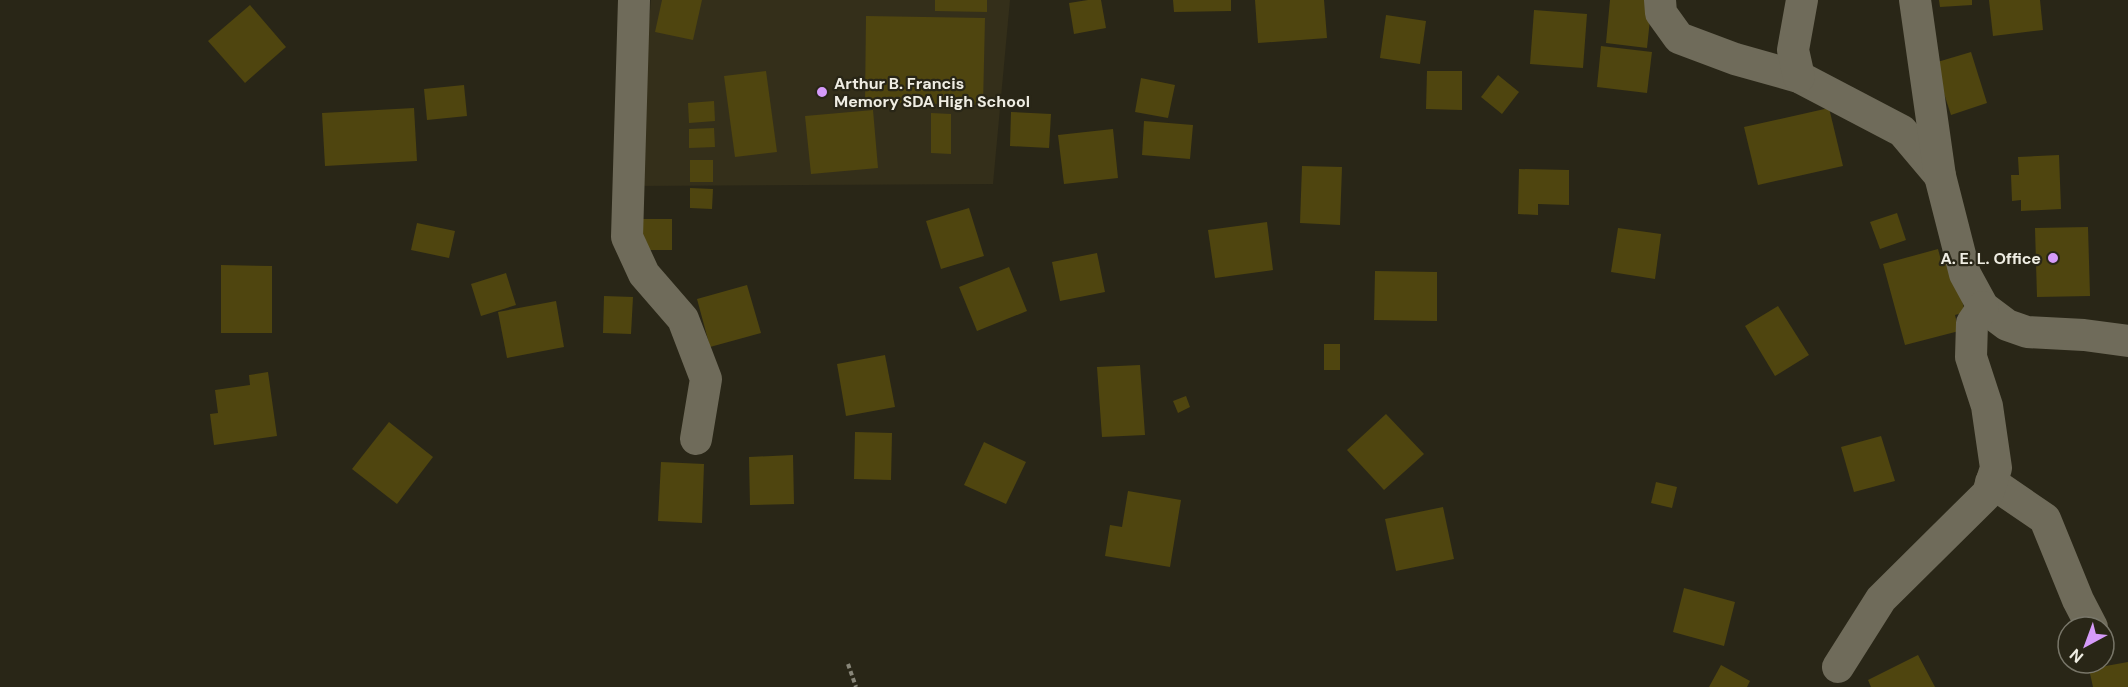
<svg xmlns="http://www.w3.org/2000/svg" width="2128" height="687" viewBox="0 0 2128 687" font-family="'DM Sans',sans-serif">
	<style>
		.built { fill: #342f1a }
		.building { fill: #4f450f }
		.lines { fill: none; stroke-linecap: round; stroke-linejoin: round }
		.path { stroke: #888679; stroke-width: 4; stroke-dasharray: 4.5 3; stroke-linecap: butt }
		.minor { stroke: #6f6b5a; stroke-width: 32 }
		.poi-dot { fill: #d69bfa; stroke: #292617; stroke-width: 2 }
		.labels { text-anchor: middle; stroke-width: 4.5; stroke-linejoin: round; paint-order: stroke }
		.poi-label { font-size: 16px; font-weight: bold; fill: #efede3; stroke: #292617; text-anchor: start }
	</style>
	<rect width="100%" height="100%" fill="#292617"/>
	<polygon class="built" points="651,0 1010,0 993,184 634,186"/>
	<g class="building">
		<polygon points="662,0 702,0 693,40 655,32"/>
		<polygon points="935,0 987,0 987,12 935,11"/>
		<polygon points="1088,0 1101,0 1106,28 1074,34 1069,3"/>
		<polygon points="1173,0 1231,0 1231,11 1174,12"/>
		<polygon points="1255,0 1324,0 1327,38 1258,43"/>
		<polygon points="1610,0 1652,0 1647,48 1606,43"/>
		<polygon points="1939,0 1972,0 1972,5 1940,7"/>
		<polygon points="1989,0 2040,0 2043,30 1993,36"/>
		<polygon points="250,5 286,47 245,83 208,41"/>
		<polygon points="1534,10 1587,14 1583,68 1530,64"/>
		<polygon points="1386,15 1426,21 1420,64 1380,58"/>
		<polygon points="866,16 985,18 983,105 865,102"/>
		<polygon points="1601,46 1652,52 1647,93 1597,87"/>
		<polygon points="1971,52 1987,103 1951,115 1934,63"/>
		<polygon points="766,71 777,152 735,157 724,76"/>
		<polygon points="1427,71 1462,71 1462,110 1426,109"/>
		<polygon points="1498,75 1519,92 1502,114 1481,97"/>
		<polygon points="1141,78 1175,85 1168,118 1135,112"/>
		<polygon points="464,85 467,116 427,120 424,89"/>
		<polygon points="714,101 715,121 689,123 688,103"/>
		<polygon points="414,108 417,161 325,166 322,113"/>
		<polygon points="1829,108 1843,166 1758,185 1744,127"/>
		<polygon points="873,110 878,168 811,174 805,116"/>
		<polygon points="1011,112 1051,114 1049,148 1010,146"/>
		<polygon points="931,113 951,114 951,154 931,153"/>
		<polygon points="1144,121 1193,125 1190,159 1142,155"/>
		<polygon points="714,128 715,147 689,148 689,129"/>
		<polygon points="1113,129 1118,178 1064,184 1058,135"/>
		<polygon points="2059,155 2061,209 2021,211 2021,200 2012,201 2011,175 2019,175 2018,157"/>
		<rect x="690" y="160" width="23" height="22"/>
		<polygon points="1302,166 1342,167 1340,225 1300,223"/>
		<polygon points="1519,169 1569,170 1569,205 1538,204 1538,215 1518,214"/>
		<polygon points="690,188 713,189 712,209 690,208"/>
		<polygon points="969,208 984,256 941,269 926,221"/>
		<polygon points="1897,213 1906,240 1880,249 1870,222"/>
		<rect x="641" y="219" width="31" height="31"/>
		<polygon points="1267,222 1273,270 1215,278 1208,230"/>
		<polygon points="417,223 455,231 449,258 411,250"/>
		<polygon points="2088,227 2090,296 2037,297 2035,228"/>
		<polygon points="1618,228 1661,234 1655,279 1611,272"/>
		<polygon points="1938,249 1942,264 1952,262 1965,312 1955,315 1959,331 1905,345 1883,264"/>
		<polygon points="1097,253 1105,292 1060,301 1052,262"/>
		<polygon points="221,265 272,266 272,333 221,333"/>
		<polygon points="1009,267 1027,311 977,331 959,287"/>
		<polygon points="1375,271 1437,272 1437,321 1374,320"/>
		<polygon points="506,273 516,305 481,316 471,284"/>
		<polygon points="747,285 761,333 710,347 697,299"/>
		<polygon points="604,296 633,297 631,334 603,333"/>
		<polygon points="556,301 564,347 507,358 498,312"/>
		<polygon points="1778,306 1809,355 1775,376 1745,326"/>
		<rect x="1324" y="344" width="16" height="26"/>
		<polygon points="885,355 895,407 846,416 837,364"/>
		<polygon points="1140,365 1145,435 1102,437 1097,367"/>
		<polygon points="268,372 277,436 214,445 210,414 218,413 215,390 250,385 249,375"/>
		<polygon points="1186,396 1190,407 1178,413 1173,401"/>
		<polygon points="1386,414 1424,454 1384,490 1347,450"/>
		<polygon points="389,422 433,457 397,504 352,469"/>
		<polygon points="855,432 892,433 891,480 854,479"/>
		<polygon points="1881,436 1895,481 1854,492 1841,447"/>
		<polygon points="984,442 1026,462 1006,504 964,485"/>
		<polygon points="793,455 794,504 750,505 749,457"/>
		<polygon points="661,462 704,464 702,523 658,521"/>
		<polygon points="1656,482 1677,487 1672,508 1651,503"/>
		<polygon points="1128,491 1181,500 1170,567 1105,556 1110,525 1122,527"/>
		<polygon points="1443,507 1454,559 1396,571 1385,519"/>
		<polygon points="1684,588 1735,602 1724,646 1673,632"/>
		<polygon points="1918,655 1935,687 1871,687 1868,680"/>
		<polygon points="2128,662 2128,687 2093,687 2089,669"/>
		<polygon points="1721,665 1750,681 1747,687 1709,687"/>
	</g>
	<g class="lines">
		<polyline class="path" points="848,664 856,687"/>
		<g class="minor">
			<polyline points="634,0 627,237 644,274 683,319 706,379 696,439"/>
			<polyline points="1660,0 1661,13 1679,38 1735,59 1799,77 1902,131 1940,176"/>
			<polyline points="1915,0 1940,176 1965,274 1983,307 2007,325 2027,332 2084,335 2128,341"/>
			<polyline points="1799,77 1793,50 1802,0"/>
			<polyline points="1991,482 2045,519 2078,600 2092,627"/>
			<polyline points="1838,667 1881,599 1988,493 1996,468 1987,406 1971,357 1972,323 1983,307"/>
		</g>
	</g>
	<g class="poi-dot">
		<circle cx="822" cy="92" r="6"/>
		<circle cx="2053" cy="258" r="6"/>
	</g>
	<g class="labels">
		<g class="poi-label">
			<text x="834" y="89">Arthur B. Francis<tspan x="834" dy="18">Memory SDA High School</tspan></text>
			<text x="2041" y="264" text-anchor="end">A. E. L. Office</text>
		</g>
	</g>
	<g transform="translate(2086 645) rotate(221)"><circle r="28" fill="#292617" stroke="#787669" stroke-width="1.5"/>
	<path d="M0-4.5L10 22L0 15L-10 22Z" fill="#d69bfa"/>
	<text y="-9" font-size="16" font-weight="bold" text-anchor="middle" fill="#efede3">N</text>
	</g>
</svg>
